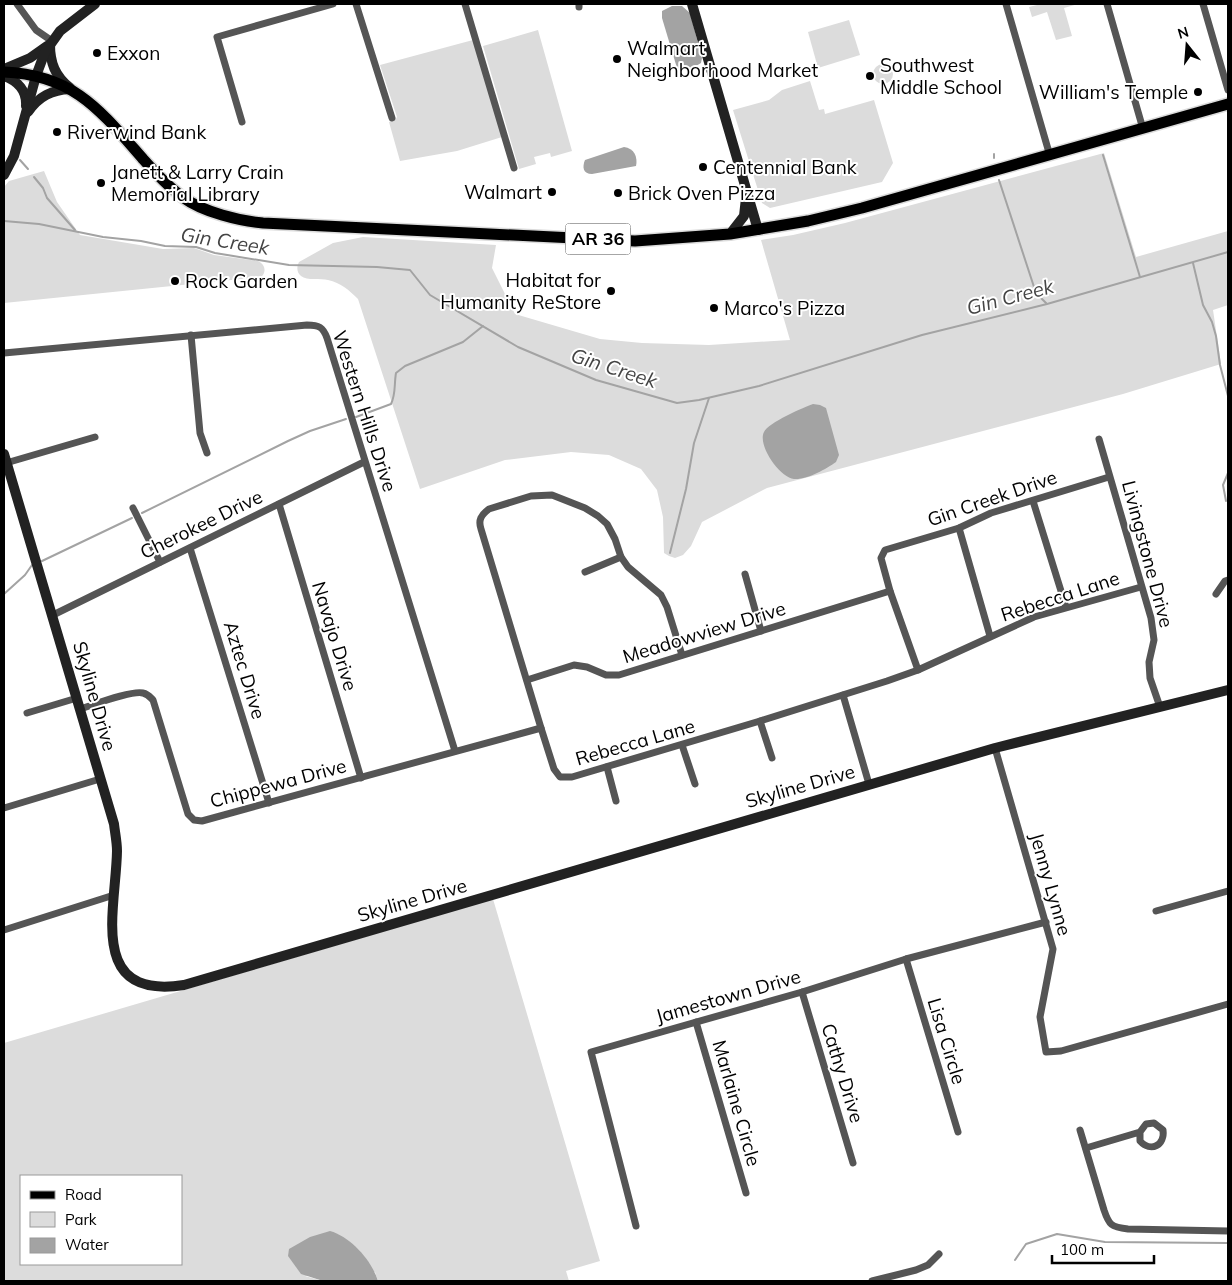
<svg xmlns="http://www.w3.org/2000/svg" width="1232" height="1285" viewBox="0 0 1232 1285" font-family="Mulish,sans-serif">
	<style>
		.green { fill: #dcdcdc; fill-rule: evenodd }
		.water { fill: #a3a3a3 }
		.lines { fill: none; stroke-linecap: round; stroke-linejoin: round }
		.stream { stroke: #a3a3a3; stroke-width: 2 }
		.primary-casing { stroke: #dbdbdb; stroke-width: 14 }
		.street { stroke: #555; stroke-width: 7 }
		.secondary { stroke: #222; stroke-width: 10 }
		.primary { stroke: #000; stroke-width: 11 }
		.poi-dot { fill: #000; stroke: #fff; stroke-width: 2 }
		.labels { text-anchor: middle; stroke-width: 4; stroke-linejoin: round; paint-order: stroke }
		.shield { fill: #fff; stroke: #4c4c4c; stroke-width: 1 }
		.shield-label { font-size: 18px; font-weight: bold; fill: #000 }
		.poi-label { font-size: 19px; fill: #000; stroke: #fff; text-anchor: start }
		.street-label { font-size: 19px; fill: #000; stroke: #fff }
		.water-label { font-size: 20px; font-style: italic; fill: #444; stroke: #fff }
	</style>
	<rect width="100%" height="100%" fill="#fff"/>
	<g class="green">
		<polygon points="1041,4 1078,4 1064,8 1072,36 1056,40 1047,12 1032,17 1029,7"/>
		<polygon points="849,20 860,55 818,68 808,32"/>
		<polygon points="538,30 572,151 551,157 550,153 534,157 536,164 519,169 483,46"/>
		<polygon points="473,40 502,137 457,151 400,161 389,122 396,119 397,117 380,65"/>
		<circle cx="883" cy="74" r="10"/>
		<polygon points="810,81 819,110 824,109 825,114 874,100 893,163 882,182 770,208 762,203 733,110 769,100 782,90"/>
		<path d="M1104,153L1136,257L1228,231V305L1213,310L1221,364L1123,394L767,488L702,522L691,546L683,555L675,558L669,556L664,553L663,517L657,490L641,469L609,455L571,452L505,460L420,489L358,299C349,290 341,283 328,280C321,278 307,281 301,276C296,272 297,266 299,262L333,243L363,237L496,245L492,268L515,314L600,339L642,343L709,345L790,340L761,240L793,235L845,223Z"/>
		<path d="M44,171L57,202L80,235L163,249L194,248L214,255L258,261C265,264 267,272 261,277L4,303V187L9,181Z"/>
		<path d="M493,899L600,1261L566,1271L569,1281H378L375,1272L305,1276L323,1281H4V1043ZM21,1176H181V1264H21Z"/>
	</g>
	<g class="water">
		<path d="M672,6H682L690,13L702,58L701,63C694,67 684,71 677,68L662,18V11Z"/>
		<path d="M624,147C634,148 638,157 636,166L592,174C583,174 582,167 585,160Z"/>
		<path d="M813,404L820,405L826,408L839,455L836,462C826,469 807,480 794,479C780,478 757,445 764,432C768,423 804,407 813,404Z"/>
		<path d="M330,1231C351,1237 372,1261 378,1281H323L301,1274L288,1256L289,1249L310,1237Z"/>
	</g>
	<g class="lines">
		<g class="stream">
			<polyline points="994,154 994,158"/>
			<polyline points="1103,155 1140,277"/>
			<polyline points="20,160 28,169"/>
			<polyline points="34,177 43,188 47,198 75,230"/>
			<polyline points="999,180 1035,290 1038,295 1046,303"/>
			<polyline points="4,221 39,224 103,237 141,241 165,246 196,247 215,253 289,265 377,267 410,270 430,295 518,347 596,380 677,403 699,400 759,386 922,335 1047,304 1228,252"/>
			<polyline points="1193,263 1203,305 1212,322 1216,336 1220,365 1228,396"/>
			<path d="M356,417L391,404C396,394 394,384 396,373L405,366L463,342L483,326"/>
			<polyline points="1226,501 1223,485 1228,473"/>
			<polyline points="142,513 288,441 310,431 346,419"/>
			<polyline points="670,553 686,489 694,443 709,398"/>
			<polyline points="42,561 132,518"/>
			<polyline points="4,594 25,575 32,565"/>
			<polyline points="1015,1260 1026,1244 1057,1234 1105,1242 1228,1243"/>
		</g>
		<g class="primary-casing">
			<path id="primary" d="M4,72C74,75 100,110 143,159C156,173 168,187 184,198C203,212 240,221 263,223L635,241L730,234L808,221L862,208L1228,104"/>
		</g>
		<g class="street">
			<polyline points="17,4 36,30 52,41"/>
			<polyline points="356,4 392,118"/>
			<polyline points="465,4 514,168"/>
			<polyline points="579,4 579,7"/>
			<polyline points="1006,4 1050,156"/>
			<polyline points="1107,4 1143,129"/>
			<polyline points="1203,4 1228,90"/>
			<polyline points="242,122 217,37 333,4"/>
			<polyline points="191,335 200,433 207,453"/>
			<path d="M4,353L307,325C319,325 323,327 327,338L455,751"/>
			<polyline points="1099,439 1151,618 1154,640 1149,662 1150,678 1160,707"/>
			<polyline points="6,463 95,437"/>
			<polyline points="1033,501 1066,607"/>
			<polyline points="279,504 361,778"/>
			<polyline points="133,508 160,562"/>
			<polyline points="959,528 990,636"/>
			<polyline points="190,548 269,803"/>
			<polyline points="585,572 621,557"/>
			<polyline points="745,574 761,631"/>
			<polyline points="1216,594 1225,581 1228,580"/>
			<polyline points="53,615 364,462"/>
			<path d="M682,655L667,607L661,595L628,567L621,557L615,539L607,524L598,516L585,508L552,495L531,496L489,509C481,515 478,520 481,529L541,728L554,769L560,777H572L760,721L887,681L918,670L1034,617L1141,587"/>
			<polyline points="918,670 890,591 881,558 885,550 959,528 991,513 1109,477"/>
			<polyline points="527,680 574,665 587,667 606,675 619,675 890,591"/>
			<polyline points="843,695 869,784"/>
			<path d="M80,709C93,705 132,690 143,693C148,694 150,697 153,700L188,814L194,820L202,821L541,728"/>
			<polyline points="27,713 77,698"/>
			<polyline points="760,721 772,758"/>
			<polyline points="682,745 695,784"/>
			<polyline points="995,748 1053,949 1040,1017 1046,1052 1061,1051 1228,1004"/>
			<polyline points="607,767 616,801"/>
			<polyline points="4,808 100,779"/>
			<polyline points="1156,911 1228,891"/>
			<polyline points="4,930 114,895"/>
			<polyline points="906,959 958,1132"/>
			<polyline points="802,992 853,1163"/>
			<polyline points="696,1022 746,1193"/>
			<path d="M1080,1130L1104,1210C1109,1225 1111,1227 1128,1229L1228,1231"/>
			<path d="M1086,1148L1140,1132V1141C1151,1153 1165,1145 1163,1130L1154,1123L1146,1124L1140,1132"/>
			<polyline points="636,1226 591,1052 802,992 906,959 1046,922"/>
			<polyline points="872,1281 916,1270 928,1265 939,1254"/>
		</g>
		<g class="secondary">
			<polyline points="692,4 758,230"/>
			<path d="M50,44C50,63 55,76 70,88"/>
			<polyline points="4,69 30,58 47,46"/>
			<path d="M4,76C18,81 27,91 26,106"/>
			<path d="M28,112C39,96 52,90 70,89"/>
			<polyline points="4,175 14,156 36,76 45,52 60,31 95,4"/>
			<polyline points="730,234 744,216 746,198"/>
			<path d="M4,454L114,824C115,833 117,842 117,851C116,910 87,1000 184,985L995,748L1228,690"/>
		</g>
		<use href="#primary" class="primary"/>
	</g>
	<g class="poi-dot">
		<circle cx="97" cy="53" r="5"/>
		<circle cx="617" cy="59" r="5"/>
		<circle cx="870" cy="76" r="5"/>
		<circle cx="1198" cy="92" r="5"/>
		<circle cx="57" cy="132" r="5"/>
		<circle cx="703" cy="167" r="5"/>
		<circle cx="101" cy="183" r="5"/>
		<circle cx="552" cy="192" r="5"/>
		<circle cx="618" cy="193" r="5"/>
		<circle cx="175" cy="281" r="5"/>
		<circle cx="611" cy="291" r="5"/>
		<circle cx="714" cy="308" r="5"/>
	</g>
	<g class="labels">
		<rect class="shield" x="565.5" y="223.5" width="65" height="31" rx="4"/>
		<g class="shield-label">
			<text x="598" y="245">AR 36</text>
		</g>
		<g class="poi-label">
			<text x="627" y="55">Walmart<tspan x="627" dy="22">Neighborhood Market</tspan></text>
			<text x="107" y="60">Exxon</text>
			<text x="880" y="72">Southwest<tspan x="880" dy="22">Middle School</tspan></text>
			<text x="1188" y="99" text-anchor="end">William's Temple</text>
			<text x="67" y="139">Riverwind Bank</text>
			<text x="713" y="174">Centennial Bank</text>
			<text x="111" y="179">Janett &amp; Larry Crain<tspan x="111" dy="22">Memorial Library</tspan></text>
			<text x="542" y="199" text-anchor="end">Walmart</text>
			<text x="628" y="200">Brick Oven Pizza</text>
			<text x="601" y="287" text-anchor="end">Habitat for<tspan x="601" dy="22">Humanity ReStore</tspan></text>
			<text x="185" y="288">Rock Garden</text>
			<text x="724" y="315">Marco's Pizza</text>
		</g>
		<g class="street-label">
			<text transform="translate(365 411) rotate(72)" y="7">Western Hills Drive</text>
			<text transform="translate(992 498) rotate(-19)" y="7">Gin Creek Drive</text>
			<text transform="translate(201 524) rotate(-26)" y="7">Cherokee Drive</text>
			<text transform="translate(1148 554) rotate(75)" y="7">Livingstone Drive</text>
			<text transform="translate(1060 596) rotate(-18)" y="7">Rebecca Lane</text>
			<text transform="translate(704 632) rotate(-17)" y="7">Meadowview Drive</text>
			<text transform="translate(335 636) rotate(73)" y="7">Navajo Drive</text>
			<text transform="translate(245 670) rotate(73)" y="7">Aztec Drive</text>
			<text transform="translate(95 696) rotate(74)" y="7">Skyline Drive</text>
			<text transform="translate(635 742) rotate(-16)" y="7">Rebecca Lane</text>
			<text transform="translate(278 783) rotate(-15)" y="7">Chippewa Drive</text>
			<text transform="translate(800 786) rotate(-16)" y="7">Skyline Drive</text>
			<text transform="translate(1051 884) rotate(74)" y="7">Jenny Lynne</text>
			<text transform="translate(412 900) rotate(-16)" y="7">Skyline Drive</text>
			<text transform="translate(728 996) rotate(-16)" y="7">Jamestown Drive</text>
			<text transform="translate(947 1041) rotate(73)" y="7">Lisa Circle</text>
			<text transform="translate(843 1073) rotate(73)" y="7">Cathy Drive</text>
			<text transform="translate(737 1103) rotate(74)" y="7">Marlaine Circle</text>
		</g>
		<g class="water-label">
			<text transform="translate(225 241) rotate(9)" y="7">Gin Creek</text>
			<text transform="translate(1010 297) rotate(-15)" y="7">Gin Creek</text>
			<text transform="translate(614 368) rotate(18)" y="7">Gin Creek</text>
		</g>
	</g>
	<rect width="1232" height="1285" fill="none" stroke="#000000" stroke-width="10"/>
	<rect x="20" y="1175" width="162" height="90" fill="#ffffff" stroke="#999999"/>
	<rect x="30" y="1191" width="25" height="8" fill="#000000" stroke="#999999"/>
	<text x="65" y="1200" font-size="15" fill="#000000">Road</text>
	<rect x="30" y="1212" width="25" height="15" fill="#dcdcdc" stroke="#999999"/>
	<text x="65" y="1225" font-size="15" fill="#000000">Park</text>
	<rect x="30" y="1238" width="25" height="15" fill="#a3a3a3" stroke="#999999"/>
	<text x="65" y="1250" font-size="15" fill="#000000">Water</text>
	<g transform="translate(1187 45) rotate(343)" stroke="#ffffff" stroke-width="4" paint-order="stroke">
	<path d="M0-4L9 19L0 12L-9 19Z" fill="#000000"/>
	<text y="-8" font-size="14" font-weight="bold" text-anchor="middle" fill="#000000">N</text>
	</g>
	<path d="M1052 1255v8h102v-8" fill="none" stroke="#000000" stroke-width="2.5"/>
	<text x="1060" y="1255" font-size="15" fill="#000000" stroke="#ffffff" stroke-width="4" paint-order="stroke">100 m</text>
</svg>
